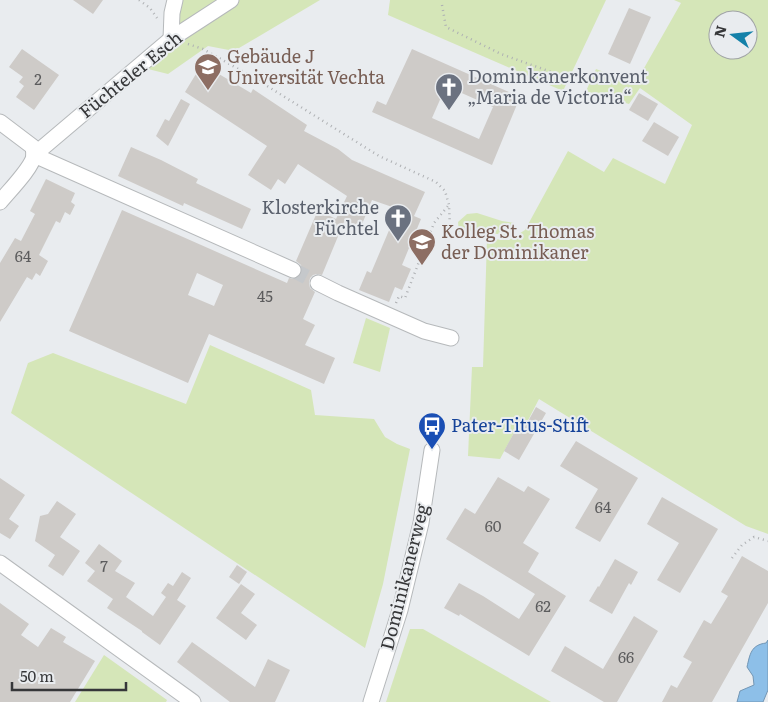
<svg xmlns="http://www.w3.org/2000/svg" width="768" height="702" viewBox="0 0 768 702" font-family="Literata,serif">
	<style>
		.green { fill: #d5e6b8; fill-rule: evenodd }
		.water { fill: #8dbfe8; stroke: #7396b4 }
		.building { fill: #cecbc8; fill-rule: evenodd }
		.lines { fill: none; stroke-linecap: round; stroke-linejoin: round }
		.minor-tunnel { stroke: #c5c8cb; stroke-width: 15; stroke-dasharray: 15 8; stroke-linecap: butt }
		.minor-casing { stroke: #b6b9bb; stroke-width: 17 }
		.path { stroke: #aeb0b3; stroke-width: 2.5; stroke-dasharray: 1 4; stroke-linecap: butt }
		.minor { stroke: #fff; stroke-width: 15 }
		.labels { text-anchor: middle; stroke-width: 4; stroke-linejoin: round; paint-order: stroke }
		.number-label { font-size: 15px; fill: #5c5c5d }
		.education-label { font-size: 18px; fill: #785e54; stroke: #e9ecef; text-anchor: start }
		.street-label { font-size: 18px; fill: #363739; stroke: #e9ecef }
		.worship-label { font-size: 18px; fill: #5b616d; stroke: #e9ecef; text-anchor: start }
		.transit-label { font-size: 18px; fill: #164399; stroke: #e9ecef; text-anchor: start }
	</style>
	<rect width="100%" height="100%" fill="#e9ecef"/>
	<g class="green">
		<polygon points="174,0 320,0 234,51 208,46 168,74 144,68 172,39"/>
		<polygon points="390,0 606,0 563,91 388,15"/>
		<path d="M674,0H768V534L746,526L539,399L522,432L516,429L500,459L468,456L472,367H483L487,239L509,240L525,230L568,151L604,172L613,158L665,184L692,125L640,88L629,104L586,91L596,69L635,84L681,3ZM718,20H748V50H718Z"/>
		<polygon points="477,213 502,221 514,223 505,235 482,232 478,230 459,232 458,222 467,214"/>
		<polygon points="366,318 390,328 380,372 353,363"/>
		<polygon points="210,345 311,390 315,415 374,419 385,437 397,444 410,449 383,584 365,648 11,413 28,363 53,353 186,404"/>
		<polygon points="410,629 423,629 551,702 386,702"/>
		<polygon points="104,655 167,700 166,702 75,702"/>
	</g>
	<path class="water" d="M768,640V690L763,702H737L740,691L754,685L753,676L747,667C750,654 751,645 766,643Z"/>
	<g class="building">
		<polygon points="73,0 103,0 93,14"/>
		<polygon points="629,8 651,17 630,64 608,54"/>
		<polygon points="22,49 59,75 34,110 16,97 24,86 19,82 23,77 9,67"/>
		<path d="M412,49L520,97L492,165L372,112L377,101L386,105ZM446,86L493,107L479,139L432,118Z"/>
		<path d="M202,64L251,93L253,89L307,125L304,131L338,149L352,160L425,192L414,216L421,219L402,265L411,269L402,290L395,287L389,302L359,290L367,271L371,273L398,209L372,200L360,229L344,222L322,275L317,274L313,275L310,278L309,283L310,288L315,292L303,319L315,325L305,345L335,358L324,384L209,334L188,383L69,331L122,210L287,283L289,278L294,279L298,278L302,273V269L301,265L296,261L318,210L336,219L347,196L298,164L285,184L278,179L271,190L248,175L267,146L185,92ZM197,273L223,285L214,306L188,295Z"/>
		<polygon points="639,93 658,104 648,121 629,110"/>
		<polygon points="181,99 190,104 168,146 156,136 165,119 169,121"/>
		<polygon points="654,122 679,137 668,156 642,141"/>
		<polygon points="131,147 161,160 198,179 196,183 251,209 242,229 184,203 183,206 118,176"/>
		<polygon points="46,179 75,193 71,202 75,205 70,215 65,212 60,223 56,221 39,255 48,261 40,276 36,273 32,280 27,277 0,322 0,263 15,238 21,241 35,214 30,211"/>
		<polygon points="536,407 546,413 519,460 504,451 516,429 522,432"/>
		<polygon points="576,441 638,478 600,542 575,528 598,489 560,466"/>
		<polygon points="498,477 524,492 528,486 550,499 523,543 539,553 528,572 566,596 529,656 460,614 459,616 444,608 459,583 483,596 519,619 535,594 446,539 465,508 475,514"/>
		<polygon points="0,478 25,495 9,519 19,526 10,539 0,533"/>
		<polygon points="662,497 718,529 680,593 657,580 679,543 647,524"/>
		<polygon points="57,501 76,514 60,537 80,551 63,576 48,566 55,555 35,541 40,516 48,514"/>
		<polygon points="99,544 122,561 115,571 135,583 126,597 153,616 166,597 161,593 168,583 173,586 182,572 191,578 177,600 186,606 160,645 142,632 142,631 107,608 113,599 87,581 95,571 85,563"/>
		<polygon points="742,556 768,571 768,603 712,702 662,702 671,685 677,688 692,662 683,657 704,620 711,624 728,596 721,592"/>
		<polygon points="615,559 638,572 631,585 629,583 612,614 589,601 598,586 599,587"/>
		<polygon points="237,565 247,572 239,584 229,577"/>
		<polygon points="241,584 255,594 241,613 257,625 246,640 216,618"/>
		<polygon points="0,603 29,624 21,635 38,647 51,628 66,637 63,642 95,661 70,702 0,702"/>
		<polygon points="634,616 658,631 617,702 604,702 551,671 565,646 603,669"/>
		<polygon points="192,642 255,687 268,659 290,670 275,702 230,702 177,662"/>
	</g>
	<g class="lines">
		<polyline class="minor-tunnel" points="293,270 318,283"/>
		<g class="minor-casing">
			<g id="minor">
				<polyline points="171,39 172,13 175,0"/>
				<path d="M0,122L33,147C33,148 34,154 34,155C33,167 8,192 0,202"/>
				<polyline points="34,155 293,270"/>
				<polyline points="34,155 171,39 231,0"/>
				<polyline points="318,283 338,293 424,331 451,338"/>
				<polyline points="0,563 193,702"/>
				<polyline points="371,702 400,610 421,523 432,450"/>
			</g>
		</g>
		<g class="path">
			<polyline points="139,0 150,8 157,18"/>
			<polyline points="442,5 446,27 501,54 582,83"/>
			<polyline points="188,44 203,49 256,79 379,156 436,182 445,191 449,205 450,227"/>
			<polyline points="396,303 399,296 405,298 434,223 448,206"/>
			<polyline points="732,558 742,545 754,537 768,541"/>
		</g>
		<use href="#minor" class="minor"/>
	</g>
	<defs>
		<g id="university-pin" transform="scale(1.4375)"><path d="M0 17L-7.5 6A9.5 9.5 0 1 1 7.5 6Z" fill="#8d6e63" stroke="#e9ecef"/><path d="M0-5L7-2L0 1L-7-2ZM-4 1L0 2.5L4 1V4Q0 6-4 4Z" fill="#fff"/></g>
		<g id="church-pin" transform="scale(1.4375)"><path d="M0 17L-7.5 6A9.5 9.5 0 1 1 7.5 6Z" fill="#6b7280" stroke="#e9ecef"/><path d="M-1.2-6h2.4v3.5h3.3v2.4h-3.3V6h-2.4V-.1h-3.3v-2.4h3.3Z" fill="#fff"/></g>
		<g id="school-pin" transform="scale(1.4375)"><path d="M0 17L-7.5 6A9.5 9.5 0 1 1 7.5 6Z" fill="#8d6e63" stroke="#e9ecef"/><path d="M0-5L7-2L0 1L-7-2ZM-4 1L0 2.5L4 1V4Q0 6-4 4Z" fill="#fff"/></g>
		<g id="bus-pin" transform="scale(1.4375)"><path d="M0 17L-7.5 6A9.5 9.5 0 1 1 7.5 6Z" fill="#1a4fb4" stroke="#e9ecef"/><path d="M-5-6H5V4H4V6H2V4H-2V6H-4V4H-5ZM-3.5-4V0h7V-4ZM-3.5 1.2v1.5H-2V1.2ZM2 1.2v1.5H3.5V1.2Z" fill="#fff"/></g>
	</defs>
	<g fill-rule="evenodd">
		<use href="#university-pin" x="208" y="67"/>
		<use href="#church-pin" x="449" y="87"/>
		<use href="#church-pin" x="398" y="218"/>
		<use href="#school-pin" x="422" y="242"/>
		<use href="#bus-pin" x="432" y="426"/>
	</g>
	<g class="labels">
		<g class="number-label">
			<text x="38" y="85">2</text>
			<text x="23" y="262">64</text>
			<text x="265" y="302">45</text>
			<text x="603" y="513">64</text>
			<text x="493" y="532">60</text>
			<text x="104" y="572">7</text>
			<text x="543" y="612">62</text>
			<text x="626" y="663">66</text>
		</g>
		<g class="education-label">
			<text x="227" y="63">Gebäude J<tspan x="227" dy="21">Universität Vechta</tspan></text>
			<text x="441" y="238">Kolleg St. Thomas<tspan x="441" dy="21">der Dominikaner</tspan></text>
		</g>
		<g class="street-label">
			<text transform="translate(131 75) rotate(-39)" y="6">Füchteler Esch</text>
			<text transform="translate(405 577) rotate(-76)" y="6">Dominikanerweg</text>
		</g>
		<g class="worship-label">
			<text x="468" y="83">Dominkanerkonvent<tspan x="468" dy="21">„Maria de Victoria“</tspan></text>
			<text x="379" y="214" text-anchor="end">Klosterkirche<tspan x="379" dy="21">Füchtel</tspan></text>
		</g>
		<g class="transit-label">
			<text x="451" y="432">Pater-Titus-Stift</text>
		</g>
	</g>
	<g transform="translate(733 35) rotate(285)"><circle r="24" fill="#e9ecef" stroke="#a1a4a6"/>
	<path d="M0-4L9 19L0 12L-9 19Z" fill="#1481a9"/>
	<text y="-8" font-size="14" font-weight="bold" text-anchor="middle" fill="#363739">N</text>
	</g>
	<path d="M12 682v8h114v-8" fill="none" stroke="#363739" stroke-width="2.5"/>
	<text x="20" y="682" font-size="15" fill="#363739" stroke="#e9ecef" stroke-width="4" paint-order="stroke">50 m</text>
</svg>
